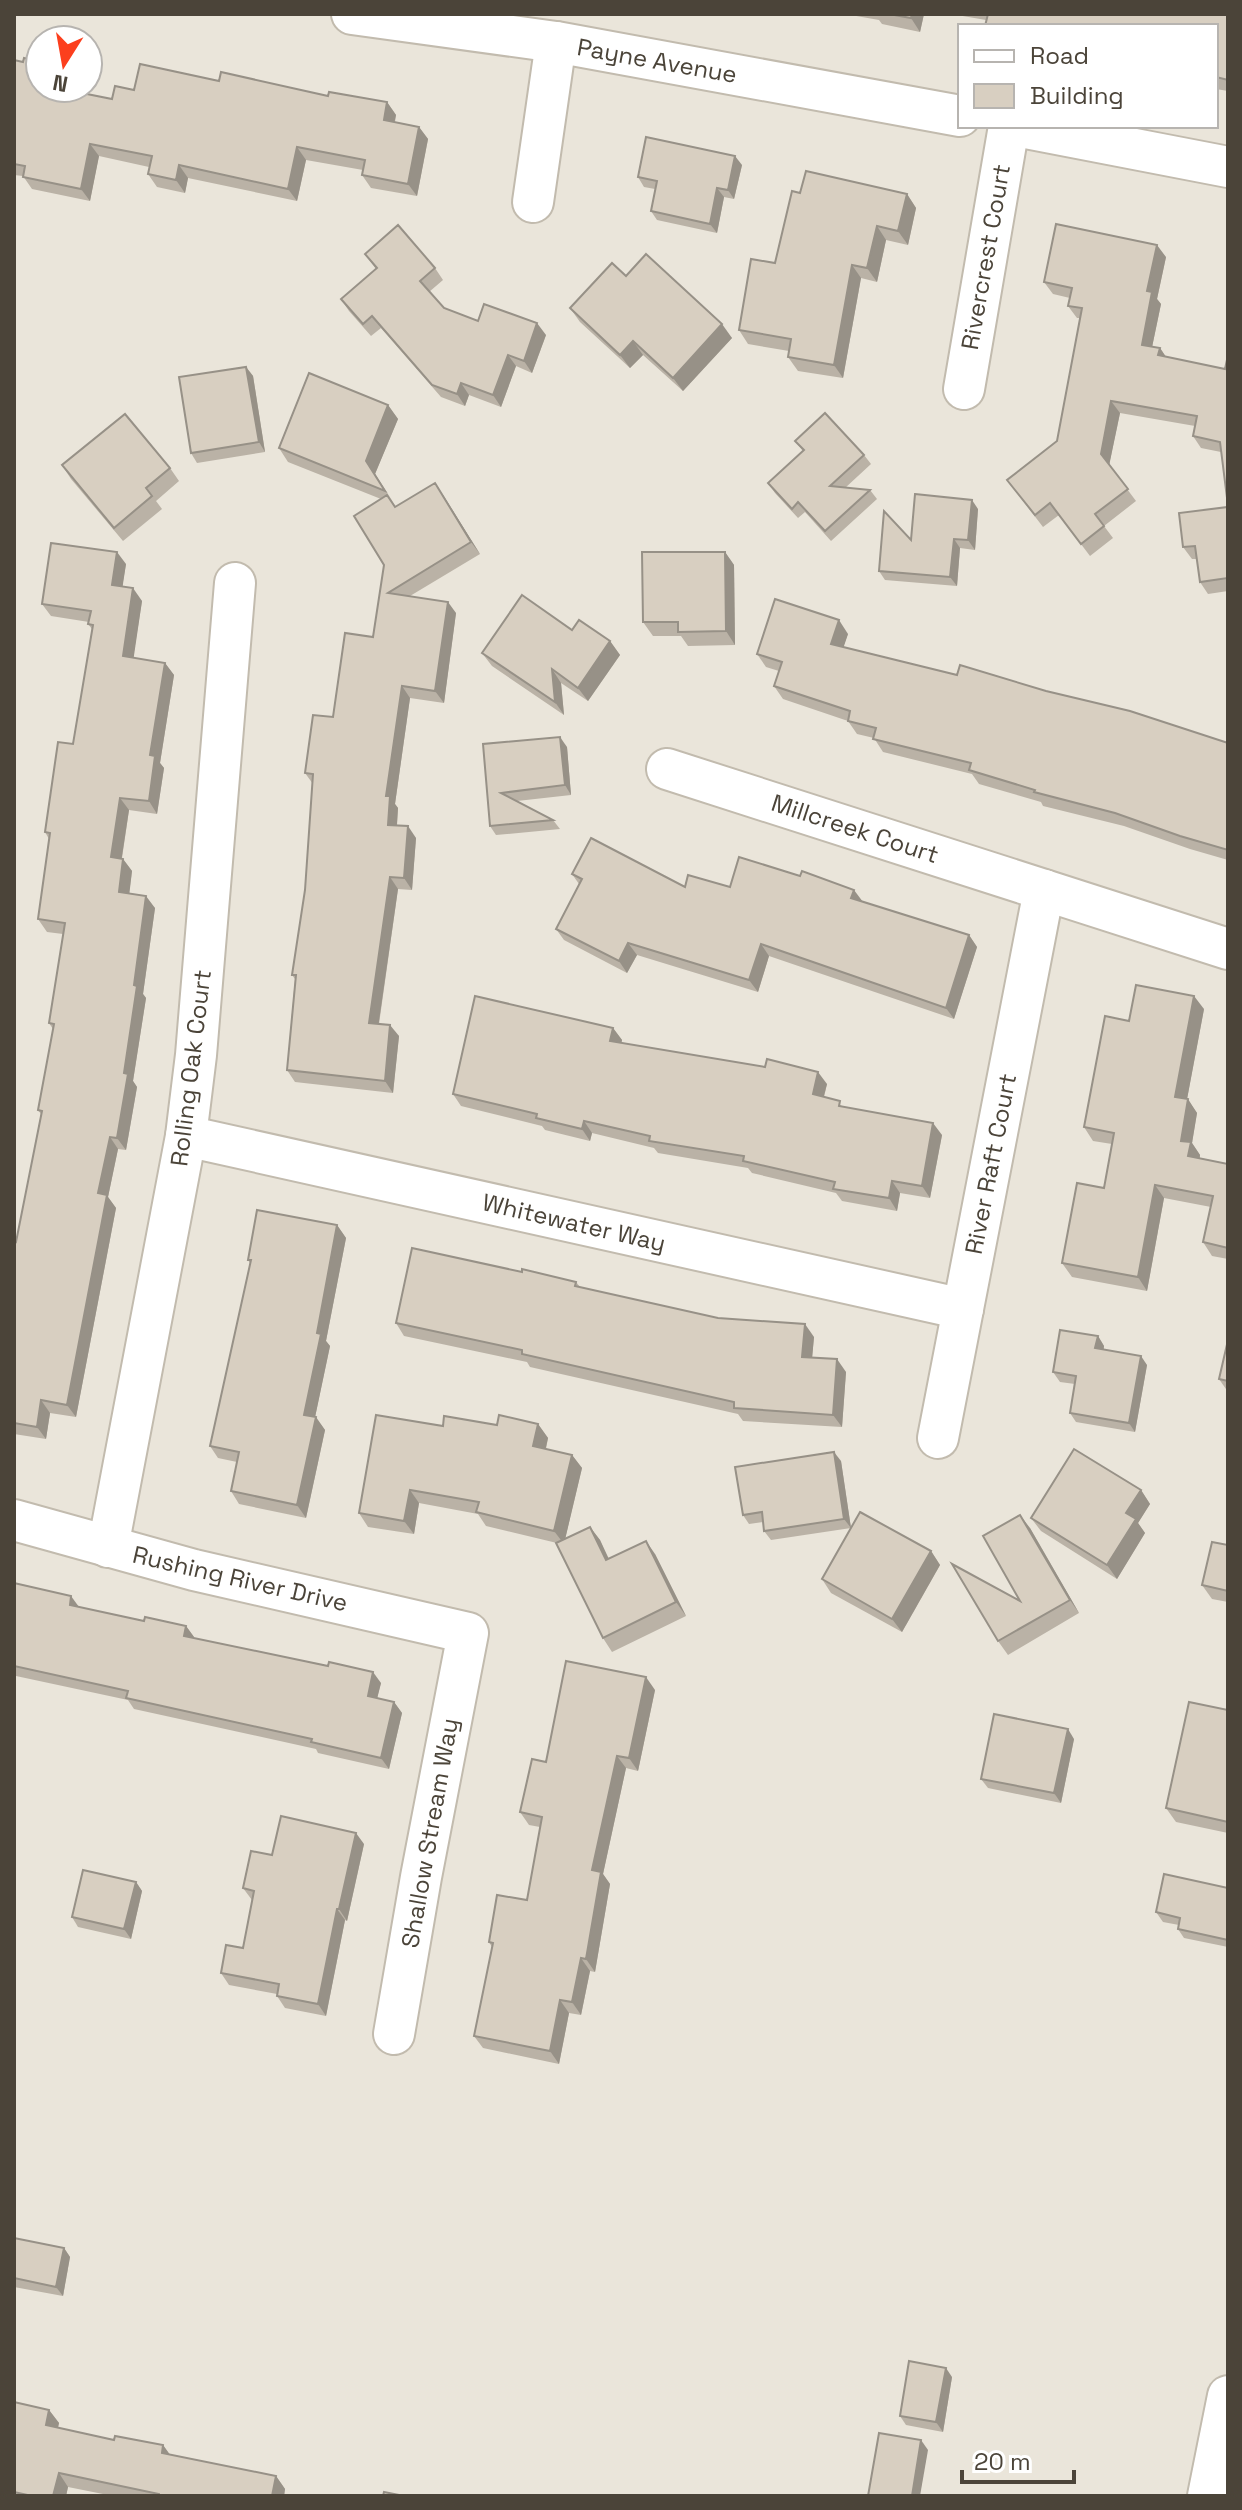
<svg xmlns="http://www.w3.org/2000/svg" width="1242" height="2510" viewBox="0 0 1242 2510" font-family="'Space Grotesk',sans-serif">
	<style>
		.residential { fill: #eae5da; fill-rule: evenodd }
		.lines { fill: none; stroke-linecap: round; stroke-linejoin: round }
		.minor-casing { stroke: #c2bbae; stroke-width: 44 }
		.minor { stroke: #fff; stroke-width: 40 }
		.wall { fill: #bab2a6 }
		.shaded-wall { fill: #979187 }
		.building { fill: #d8cfc1; stroke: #979187; stroke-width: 2 }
		.labels { text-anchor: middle; stroke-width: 7; stroke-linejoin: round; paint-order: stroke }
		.street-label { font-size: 24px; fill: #4b4439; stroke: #fff }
	</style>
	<rect width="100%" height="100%" fill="#f6f3ec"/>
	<path class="residential" d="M14,14H1228V2496H14ZM960,26H1216V126H960ZM40,40H88V88H40Z"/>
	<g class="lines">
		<g class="minor-casing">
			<g id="minor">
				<polyline points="352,14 556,42 960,116"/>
				<polyline points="1015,126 1228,167"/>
				<polyline points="533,202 556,42"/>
				<polyline points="964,389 1009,126"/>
				<polyline points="667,769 1228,949"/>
				<polyline points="186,1136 963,1309"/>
				<polyline points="938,1438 1044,890"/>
				<polyline points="14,1520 194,1570 468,1633 421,1877 394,2034"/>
				<polyline points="108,1547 186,1136 196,1055 235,583"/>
				<polyline points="1208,2496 1228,2396"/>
			</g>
		</g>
		<use href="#minor" class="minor"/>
	</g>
	<g class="wall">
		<polygon points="845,14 924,14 920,32 882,24 879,20"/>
		<polygon points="951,14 1228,14 1228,91 1216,89 1216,26 986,20"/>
		<polygon points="14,60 68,90 112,99 134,90 219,81 328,96 387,102 396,115 395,122 419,127 428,139 417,196 371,188 362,175 363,170 306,160 297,201 188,178 185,193 157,187 148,174 149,167 99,156 90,201 32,189 23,176 14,175"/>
		<polygon points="742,165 734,199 724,197 717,233 657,220 651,211 655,189 644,187 638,177"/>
		<polygon points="800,193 907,194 916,208 908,245 886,240 877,282 861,278 843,378 798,371 788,357 789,351 748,344 739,330 775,263"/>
		<polygon points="365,254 435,268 443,280 429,292 444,308 478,321 546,335 532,373 516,366 501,407 469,395 465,406 441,397 381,328 371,336 349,311 341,299 376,269"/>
		<polygon points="1166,257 1157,299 1161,304 1152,347 1160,348 1166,357 1225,369 1221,452 1201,448 1193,436 1195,426 1120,413 1109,465 1136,501 1104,526 1113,538 1090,556 1059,515 1043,527 1007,480 1057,441 1080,318 1077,318 1068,306 1070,298 1053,294 1044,282"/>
		<polygon points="626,276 732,338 683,391 643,355 630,368 580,322 570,308"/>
		<polygon points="246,367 253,376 265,452 197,463 191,453"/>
		<polygon points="388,405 398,419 375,474 396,507 443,495 480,554 410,596 456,613 444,703 410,698 395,804 398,808 397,826 416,838 412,890 398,889 379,1024 399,1036 393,1093 295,1082 287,1070 295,979 292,975 305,890 313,784 305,773 373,637 384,565 381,499 288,462 279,448"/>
		<polygon points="795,441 864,455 871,464 845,488 870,490 877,499 831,541 805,512 798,518 775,493 768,483 803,451"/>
		<polygon points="62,465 170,468 179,481 156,501 162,509 123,541 71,479"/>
		<polygon points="1228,507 1228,591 1208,594 1200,582 1197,559 1192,559 1183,547"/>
		<polygon points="978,509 975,550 960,548 957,586 885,580 879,571 911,540"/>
		<polygon points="725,552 734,565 735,645 688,646 681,636 653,636 643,622"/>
		<polygon points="126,564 122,587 142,601 133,658 165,663 174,675 160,763 164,768 157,814 129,810 122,858 123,859 132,871 129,893 155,908 143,994 146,998 133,1081 137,1087 126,1150 118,1149 108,1197 116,1208 76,1417 50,1413 46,1439 14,1434 14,1241 16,1242 41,1114 38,1110 53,1029 49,1023 63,934 47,932 38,919 49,839 45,832 73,744 92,629 88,624 89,622 51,616 42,604"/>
		<polygon points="572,630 610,641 620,655 588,701 561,683 564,715 492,666 482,653"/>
		<polygon points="848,634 843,647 957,675 1046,691 1228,743 1228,860 1190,849 1124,826 1043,806 1041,802 979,784 972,774 883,752 874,738 857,734 848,721 783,699 774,686 779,671 766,667 757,654"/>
		<polygon points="483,744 567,747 571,795 517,801 553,820 560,829 496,835 490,826"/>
		<polygon points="572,874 685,887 730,887 863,902 969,935 977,947 954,1019 769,956 758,992 637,955 627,973 564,940 556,929 579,884"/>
		<polygon points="1204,1009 1187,1099 1197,1113 1192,1143 1200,1155 1200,1158 1228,1164 1228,1259 1212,1256 1203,1242 1211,1207 1164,1198 1147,1291 1072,1277 1062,1263 1104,1188 1112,1144 1093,1141 1084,1127"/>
		<polygon points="613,1028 622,1040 621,1043 827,1084 824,1097 844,1107 942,1135 930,1198 900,1193 897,1211 842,1201 836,1193 752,1173 748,1168 658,1153 654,1148 592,1133 590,1141 545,1130 542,1126 461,1106 453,1094"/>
		<polygon points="337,1225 346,1238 326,1341 330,1346 315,1417 325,1430 306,1518 239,1504 231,1491 237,1462 218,1458 210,1446 250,1263 248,1260"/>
		<polygon points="522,1272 576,1282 580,1287 718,1318 814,1337 812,1358 846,1372 842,1427 743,1421 738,1414 530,1367 527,1362 404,1336 396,1323"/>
		<polygon points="1098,1336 1104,1346 1104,1349 1147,1365 1135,1432 1076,1422 1070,1413 1075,1384 1060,1382 1053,1372"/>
		<polygon points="1228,1340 1228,1392 1219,1379"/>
		<polygon points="538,1424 548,1438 546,1449 572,1455 582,1468 565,1539 590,1527 600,1540 608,1559 655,1554 686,1616 612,1652 603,1638 557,1543 486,1526 478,1514 419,1503 414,1534 368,1527 359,1513 443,1426"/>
		<polygon points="841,1461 851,1528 771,1540 764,1531 763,1522 749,1524 743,1515"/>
		<polygon points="1141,1490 1150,1504 1138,1523 1145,1533 1117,1579 1041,1531 1031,1518"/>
		<polygon points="1030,1528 1079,1613 1008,1655 998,1641 1020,1601"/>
		<polygon points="1228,1545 1228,1602 1212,1599 1202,1585"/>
		<polygon points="931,1551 940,1565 902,1632 831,1593 822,1579"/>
		<polygon points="14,1583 79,1607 144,1621 186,1626 194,1637 193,1638 381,1683 377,1698 394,1702 402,1713 389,1769 318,1753 316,1749 134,1709 128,1700 16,1676 14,1673"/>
		<polygon points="655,1690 638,1771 626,1768 603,1874 610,1884 595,1972 590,1971 581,2015 569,2013 559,2064 483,2048 474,2036 492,1947 489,1942 527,1900 540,1827 529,1825 520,1812 546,1762"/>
		<polygon points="1228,1710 1228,1833 1176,1822 1166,1808"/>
		<polygon points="1074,1739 1061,1803 988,1788 981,1779"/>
		<polygon points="364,1844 347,1921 345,1920 326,2016 285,2008 277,1996 277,1994 229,1985 221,1973 243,1948 252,1900 243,1888 272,1855"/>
		<polygon points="136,1882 142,1891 131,1939 78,1927 72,1917"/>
		<polygon points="1228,1888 1228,1947 1184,1938 1178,1929 1179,1925 1163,1922 1156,1912"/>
		<polygon points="14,2238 64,2248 70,2257 63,2296 14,2287"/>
		<polygon points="952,2377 943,2432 906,2425 900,2416"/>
		<polygon points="14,2402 49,2410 59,2423 58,2428 114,2440 163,2445 170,2455 276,2476 285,2489 284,2496 113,2496 68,2487 66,2496 14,2496"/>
	</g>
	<g class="shaded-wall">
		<polygon points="912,14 924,14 920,32 911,18"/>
		<polygon points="387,102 396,115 392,133 384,120"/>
		<polygon points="419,127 428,139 417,196 408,184"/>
		<polygon points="90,144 99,156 90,201 81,189"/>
		<polygon points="297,147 306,160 297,201 288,189"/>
		<polygon points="735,156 742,165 734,199 728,190"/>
		<polygon points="179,165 188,178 185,193 176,180"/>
		<polygon points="717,188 724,197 717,233 710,224"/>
		<polygon points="907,194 916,208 908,245 898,231"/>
		<polygon points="877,226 886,240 877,282 867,268"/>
		<polygon points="1157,245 1166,257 1157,299 1161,304 1150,357 1142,345 1147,291"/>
		<polygon points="852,265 861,278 843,378 834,365"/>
		<polygon points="537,323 546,335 532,373 524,361"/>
		<polygon points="722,324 732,338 683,391 673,378"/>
		<polygon points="633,341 643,355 630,368 620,355"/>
		<polygon points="1160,348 1168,360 1158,355"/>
		<polygon points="508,355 516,366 501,407 493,395"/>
		<polygon points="246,367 253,376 265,452 259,442"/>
		<polygon points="461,383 469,395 465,406 457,394"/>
		<polygon points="1111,401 1120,413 1109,466 1101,454"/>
		<polygon points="388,405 398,419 375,474 395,505 366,461"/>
		<polygon points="435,483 443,495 480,554 471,542"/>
		<polygon points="972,500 978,509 975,550 968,540"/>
		<polygon points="954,539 960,548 957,586 950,577"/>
		<polygon points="117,552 126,564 121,597 112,585"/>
		<polygon points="725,552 734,565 735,645 726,631"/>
		<polygon points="133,588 142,601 132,669 123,656"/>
		<polygon points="448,602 456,613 444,703 435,691"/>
		<polygon points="839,620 848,634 840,658 831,644"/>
		<polygon points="610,641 620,655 588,701 578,688"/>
		<polygon points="165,663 174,675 160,763 164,768 157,814 149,801 150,755"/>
		<polygon points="552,669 561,683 564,715 555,702"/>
		<polygon points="402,686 410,698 395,804 398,808 396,837 388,825 386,796"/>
		<polygon points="560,737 567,747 571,795 565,785"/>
		<polygon points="120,798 129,810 120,869 111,857"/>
		<polygon points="408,826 416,838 412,890 404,878"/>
		<polygon points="123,859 132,871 128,905 119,892"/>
		<polygon points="390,877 398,889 377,1035 369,1023"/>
		<polygon points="854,890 863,902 851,898"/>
		<polygon points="146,896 155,908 143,994 146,998 133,1081 137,1087 126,1150 117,1138 134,985"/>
		<polygon points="969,935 977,947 954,1019 946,1008"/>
		<polygon points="628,943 637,955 627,973 619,961"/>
		<polygon points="761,944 769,956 758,992 749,980"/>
		<polygon points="1194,996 1204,1009 1185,1110 1175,1097"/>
		<polygon points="390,1025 399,1036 393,1093 385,1081"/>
		<polygon points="613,1028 622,1040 619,1053 610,1041"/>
		<polygon points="818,1072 827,1084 821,1107 813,1094"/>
		<polygon points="1188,1099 1197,1113 1192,1143 1200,1155 1198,1169 1188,1156 1181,1141"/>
		<polygon points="584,1121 592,1133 590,1141 582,1129"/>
		<polygon points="933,1123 942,1135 930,1198 922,1186"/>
		<polygon points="110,1137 118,1149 108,1197 116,1208 76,1417 67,1405 98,1193"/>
		<polygon points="892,1181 900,1193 897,1211 889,1198"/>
		<polygon points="1155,1185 1164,1198 1147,1291 1138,1277"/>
		<polygon points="337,1225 346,1238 326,1341 330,1346 313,1427 304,1415 317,1333"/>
		<polygon points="805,1324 814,1337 811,1370 802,1357"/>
		<polygon points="1098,1336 1104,1346 1102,1357 1095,1348"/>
		<polygon points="1141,1356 1147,1365 1135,1432 1129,1423"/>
		<polygon points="837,1359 846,1372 842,1427 833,1415"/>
		<polygon points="41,1400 50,1413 46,1439 37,1427"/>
		<polygon points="316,1417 325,1430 306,1518 297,1505"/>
		<polygon points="538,1424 548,1438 543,1460 533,1446"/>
		<polygon points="834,1452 841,1461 851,1528 844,1519"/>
		<polygon points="572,1455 582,1468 564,1544 554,1531"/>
		<polygon points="410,1490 419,1503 414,1534 404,1521"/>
		<polygon points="1141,1490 1150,1504 1138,1523 1145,1533 1117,1579 1107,1565 1126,1513"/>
		<polygon points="1020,1515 1030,1528 1079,1613 1070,1600"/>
		<polygon points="590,1527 600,1540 616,1574 606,1560"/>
		<polygon points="646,1541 655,1554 686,1616 676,1602"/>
		<polygon points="931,1551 940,1565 902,1632 892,1619"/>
		<polygon points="71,1596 79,1607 70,1605"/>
		<polygon points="186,1626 194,1637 191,1647 184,1636"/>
		<polygon points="373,1672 381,1683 375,1707 368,1696"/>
		<polygon points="646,1677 655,1690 638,1771 629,1758"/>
		<polygon points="394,1702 402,1713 389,1769 381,1758"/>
		<polygon points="1068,1729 1074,1739 1061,1803 1054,1793"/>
		<polygon points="617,1756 626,1768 603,1874 610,1884 595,1972 586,1959 592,1870"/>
		<polygon points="356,1833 364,1844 347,1921 339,1909"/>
		<polygon points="136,1882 142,1891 131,1939 124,1929"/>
		<polygon points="337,1909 345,1920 326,2016 318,2004"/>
		<polygon points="581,1958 590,1971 581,2015 572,2002"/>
		<polygon points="560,2000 569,2013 559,2064 550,2051"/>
		<polygon points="64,2248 70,2257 63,2296 56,2287"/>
		<polygon points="946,2368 952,2377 943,2432 936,2422"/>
		<polygon points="49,2410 59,2423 55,2439 46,2425"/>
		<polygon points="921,2440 928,2450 920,2496 912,2496"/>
		<polygon points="163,2445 173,2459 162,2453"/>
		<polygon points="59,2473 68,2487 66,2496 53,2496"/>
		<polygon points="276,2476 285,2489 284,2496 272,2496"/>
	</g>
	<g class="building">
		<polygon points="889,14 912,14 911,18"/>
		<polygon points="988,14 1228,14 1228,80 1216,77 1216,26 985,26"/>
		<polygon points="24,58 40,61 40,88 57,88 112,99 115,86 134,90 140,64 219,81 221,72 328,96 329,92 387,102 384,120 419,127 408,184 362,175 365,160 297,147 288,189 179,165 176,180 148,174 152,156 90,144 81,189 23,177 25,166 14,164 14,60 23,62"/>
		<polygon points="646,137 735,156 728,190 717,188 710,224 651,211 657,181 638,177"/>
		<polygon points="806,171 907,194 898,231 877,226 867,268 852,265 834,365 788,357 791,339 739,330 751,259 775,263 792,191 800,193"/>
		<polygon points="1056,224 1157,245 1147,291 1152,292 1142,345 1160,348 1158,355 1225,369 1228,355 1228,506 1220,442 1193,436 1197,416 1111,401 1101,454 1128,489 1095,514 1104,526 1081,544 1050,503 1035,515 1007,480 1057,441 1082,308 1068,306 1072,288 1044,282"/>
		<polygon points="398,225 435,268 420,281 444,308 478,321 484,304 537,323 524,361 508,355 493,395 461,383 457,394 432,385 372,316 363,324 341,299 377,268 365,254"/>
		<polygon points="646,254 722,324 673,378 633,341 620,355 570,308 612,263 626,276"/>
		<polygon points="246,367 259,442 191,453 179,377"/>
		<polygon points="309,373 388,405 366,461 385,491 279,448"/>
		<polygon points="825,413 864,455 830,486 870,490 825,531 798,502 792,509 768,483 804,450 795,441"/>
		<polygon points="125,414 170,468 146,488 152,496 114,528 62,465"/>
		<polygon points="435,483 471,542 388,593 448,602 435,691 402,686 386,796 390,796 388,825 408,826 404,878 390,877 369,1023 390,1025 385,1081 287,1070 296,975 292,975 305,890 313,774 305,773 313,715 333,717 345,633 373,637 384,565 354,516 387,495 395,507"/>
		<polygon points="915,494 972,500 968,540 954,539 950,577 879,571 884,511 911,540"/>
		<polygon points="1228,507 1228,578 1200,582 1195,546 1183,547 1179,513"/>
		<polygon points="51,543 117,552 112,585 133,588 123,656 165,663 150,755 155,756 149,801 120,798 111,857 123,859 119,892 146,896 134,985 137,986 124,1073 128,1074 117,1138 110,1137 98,1193 107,1195 67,1405 41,1400 37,1427 14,1423 14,1241 16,1242 42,1111 38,1110 54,1024 49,1023 65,923 38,919 50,833 45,832 58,742 73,744 93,625 88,624 91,611 42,604"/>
		<polygon points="642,552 725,552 726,631 678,632 678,622 643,622"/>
		<polygon points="522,595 572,630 579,620 610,641 578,688 552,669 555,702 482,653"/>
		<polygon points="775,599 839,620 831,644 957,675 960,665 1046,691 1130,711 1228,743 1228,850 1180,836 1115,813 1034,792 1035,790 969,770 971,763 873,739 876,728 848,721 850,711 774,686 782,662 757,654"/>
		<polygon points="560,737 565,785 501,793 553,820 490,826 483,744"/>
		<polygon points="591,838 685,887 688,875 730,887 739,857 800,876 802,871 854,890 851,898 969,935 946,1008 761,944 749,980 628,943 619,961 556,929 582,879 572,874"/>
		<polygon points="1136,985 1194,996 1175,1097 1188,1099 1181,1141 1191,1142 1188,1156 1228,1164 1228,1248 1203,1242 1213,1196 1155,1185 1138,1277 1062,1263 1077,1183 1104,1188 1114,1133 1084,1127 1105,1016 1129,1021"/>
		<polygon points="475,996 613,1028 610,1041 765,1067 767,1059 818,1072 813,1094 840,1101 839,1106 933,1123 922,1186 892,1181 889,1198 833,1189 835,1182 743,1161 744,1156 649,1141 650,1136 584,1121 582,1129 536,1118 537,1114 453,1094"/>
		<polygon points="257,1210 337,1225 317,1333 321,1334 304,1415 316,1417 297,1505 231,1491 239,1452 210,1446 251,1260 248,1260"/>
		<polygon points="412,1248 522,1272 522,1269 576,1282 575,1286 718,1318 805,1324 802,1357 837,1359 833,1415 734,1408 734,1402 522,1354 522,1350 396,1323"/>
		<polygon points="1060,1330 1098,1336 1095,1348 1141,1356 1129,1423 1070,1413 1076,1376 1053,1372"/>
		<polygon points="1228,1340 1228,1381 1219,1379"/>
		<polygon points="376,1415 443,1426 444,1416 497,1425 499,1415 538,1424 533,1446 572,1455 554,1531 476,1512 479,1502 410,1490 404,1521 359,1513"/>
		<polygon points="1074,1449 1141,1490 1126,1513 1136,1519 1107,1565 1031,1518"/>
		<polygon points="834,1452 844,1519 764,1531 762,1512 743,1515 735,1467"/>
		<polygon points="860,1512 931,1551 892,1619 822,1579"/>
		<polygon points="1020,1515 1070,1600 998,1641 952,1564 1020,1601 983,1536"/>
		<polygon points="590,1527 606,1560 646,1541 676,1602 603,1638 556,1543"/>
		<polygon points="1212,1542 1228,1545 1228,1591 1202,1585"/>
		<polygon points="14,1583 71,1596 70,1605 144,1621 145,1617 186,1626 184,1636 328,1666 329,1662 373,1672 368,1696 394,1702 381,1758 311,1742 312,1739 126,1698 128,1691 14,1666"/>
		<polygon points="566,1661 646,1677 629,1758 617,1756 592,1870 601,1872 586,1959 581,1958 572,2002 560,2000 550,2051 474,2036 493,1943 489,1942 497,1895 527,1900 542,1817 520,1812 532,1759 546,1762"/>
		<polygon points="1189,1702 1228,1710 1228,1822 1166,1808"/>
		<polygon points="994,1714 1068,1729 1054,1793 981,1779"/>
		<polygon points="281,1816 356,1833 339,1909 337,1909 318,2004 277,1996 279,1984 221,1973 226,1945 243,1948 254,1891 243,1888 251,1851 272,1855"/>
		<polygon points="83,1870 136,1882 124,1929 72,1917"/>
		<polygon points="1164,1874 1228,1888 1228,1940 1178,1929 1180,1918 1156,1912"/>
		<polygon points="14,2238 64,2248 56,2287 14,2278"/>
		<polygon points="909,2361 946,2368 936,2422 900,2416"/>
		<polygon points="14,2402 49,2410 46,2425 114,2440 115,2436 163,2445 162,2453 276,2476 272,2496 159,2496 159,2494 59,2473 53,2496 32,2496 14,2492"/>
		<polygon points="879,2433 921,2440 912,2496 868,2496"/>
		<polygon points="384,2492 404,2496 383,2496"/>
	</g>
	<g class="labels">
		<g class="street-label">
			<text transform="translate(657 61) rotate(10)" y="8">Payne Avenue</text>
			<text transform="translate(986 257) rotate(-80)" y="8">Rivercrest Court</text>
			<text transform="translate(855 829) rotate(18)" y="8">Millcreek Court</text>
			<text transform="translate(191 1068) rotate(-83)" y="8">Rolling Oak Court</text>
			<text transform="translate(991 1164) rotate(-79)" y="8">River Raft Court</text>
			<text transform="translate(574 1223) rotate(13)" y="8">Whitewater Way</text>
			<text transform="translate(240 1579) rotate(13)" y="8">Rushing River Drive</text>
			<text transform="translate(430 1833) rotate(-80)" y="8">Shallow Stream Way</text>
		</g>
	</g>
	<rect width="1242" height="2510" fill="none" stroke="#4b4439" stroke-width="32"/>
	<rect x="958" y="24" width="260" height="104" fill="#ffffff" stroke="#b7b4b0" stroke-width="2"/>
	<rect x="974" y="50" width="40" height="12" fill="#ffffff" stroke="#b7b4b0" stroke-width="2"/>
	<text x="1030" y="64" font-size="24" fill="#4b4439">Road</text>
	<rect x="974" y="84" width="40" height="24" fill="#d8cfc1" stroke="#b7b4b0" stroke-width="2"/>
	<text x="1030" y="104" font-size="24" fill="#4b4439">Building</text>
	<g transform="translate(64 64) rotate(191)"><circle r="38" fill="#ffffff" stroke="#b7b4b0" stroke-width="2"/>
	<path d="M0-6L14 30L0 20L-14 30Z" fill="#fc3f1d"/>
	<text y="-12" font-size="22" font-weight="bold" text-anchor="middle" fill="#4b4439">N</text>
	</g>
	<path d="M962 2470v12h112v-12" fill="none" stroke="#4b4439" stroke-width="4"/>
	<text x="974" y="2470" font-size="24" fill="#4b4439" stroke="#ffffff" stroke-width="6" paint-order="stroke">20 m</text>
</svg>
